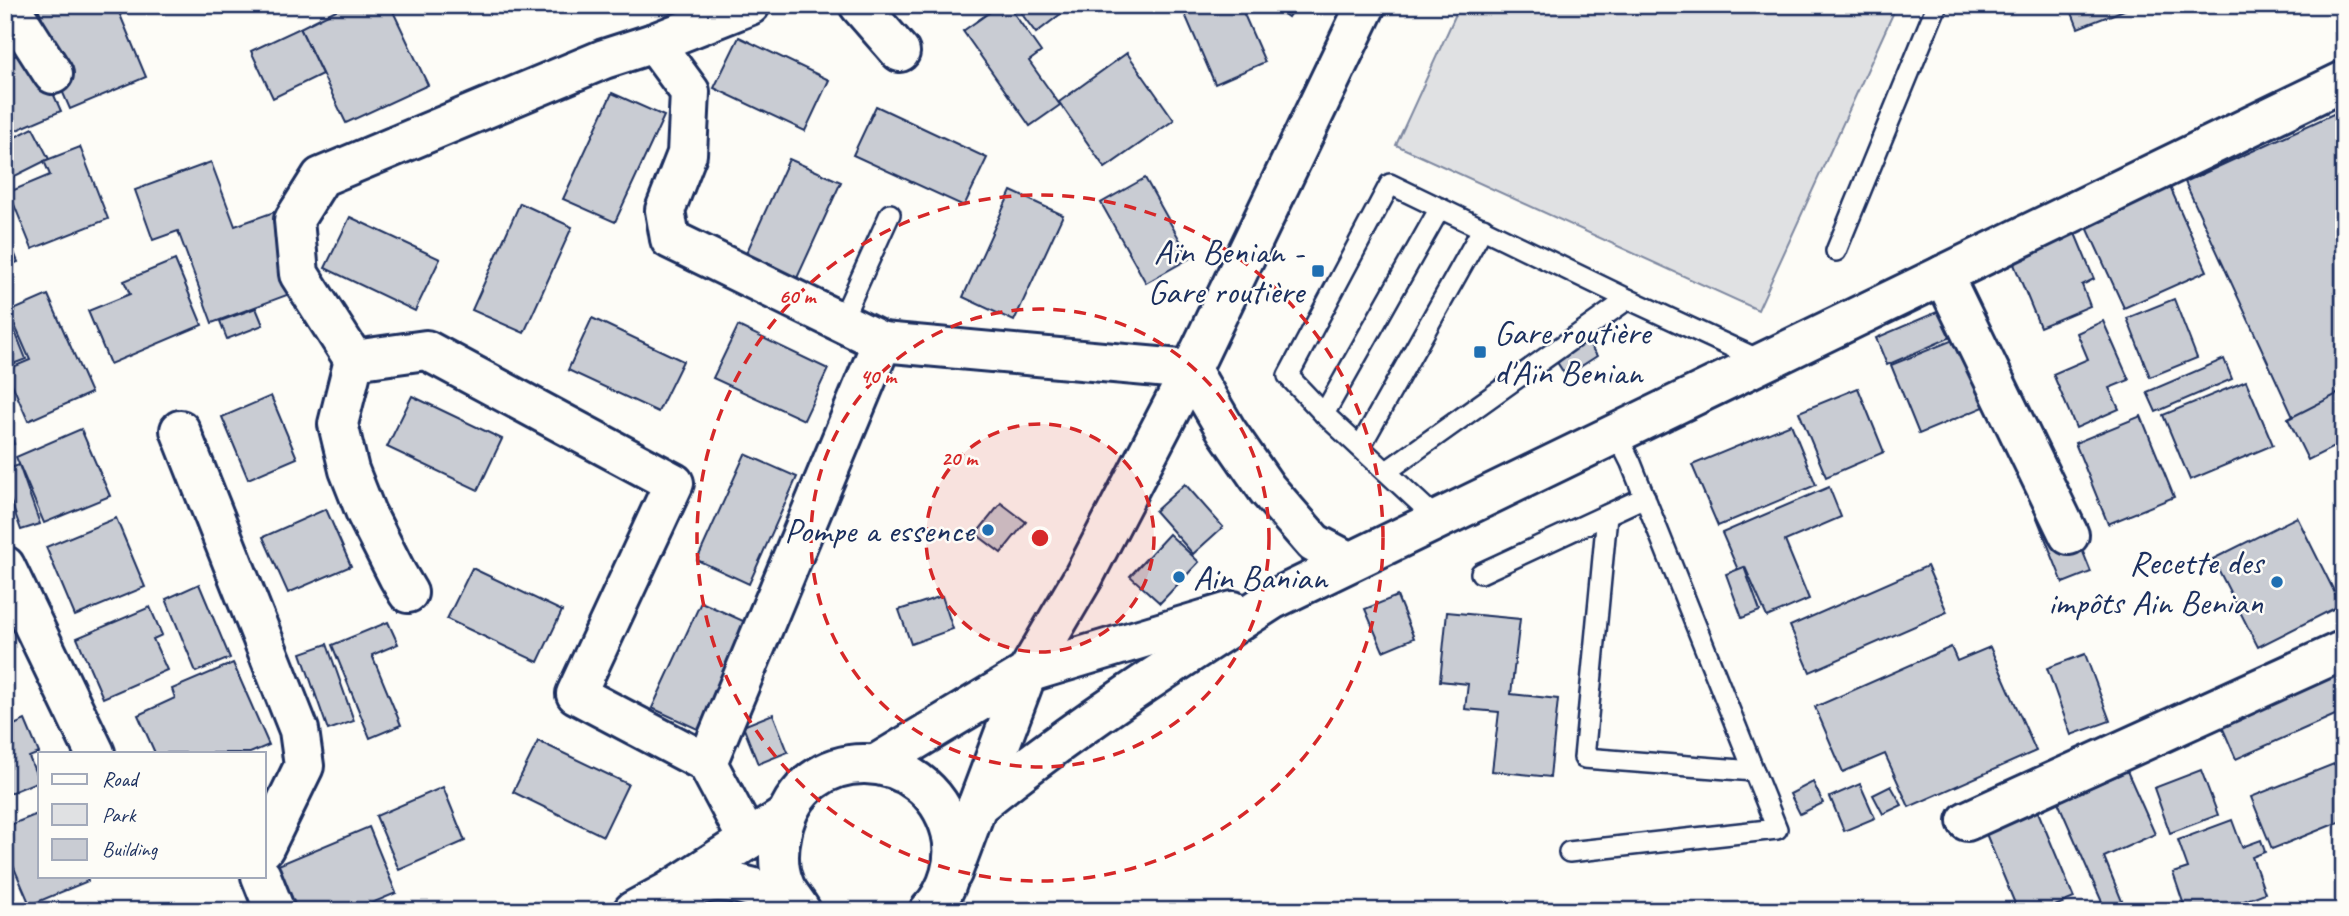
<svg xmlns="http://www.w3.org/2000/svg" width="2349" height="916" viewBox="0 0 2349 916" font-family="Caveat,sans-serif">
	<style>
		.green { fill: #e0e1e3; stroke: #7e88a0; stroke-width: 2 }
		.building { fill: #c9ccd3; stroke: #1b2f5e; stroke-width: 2 }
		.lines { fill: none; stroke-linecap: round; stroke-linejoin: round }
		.lane-casing { stroke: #1b2f5e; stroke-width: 24 }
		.street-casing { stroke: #1b2f5e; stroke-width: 44 }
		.secondary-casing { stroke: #1b2f5e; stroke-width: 44 }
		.lane { stroke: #fdfcf7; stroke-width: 19 }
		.street { stroke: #fdfcf7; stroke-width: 38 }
		.secondary { stroke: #fdfcf7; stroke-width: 38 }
		.ring { fill: none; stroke: #d62828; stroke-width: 3.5; stroke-dasharray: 12 9 }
		.poi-dot { fill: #1f6fb2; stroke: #fdfcf7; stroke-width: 2.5 }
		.labels { text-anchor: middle; stroke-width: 5; stroke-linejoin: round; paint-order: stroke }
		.poi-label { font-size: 35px; fill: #1b2f5e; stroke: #fdfcf7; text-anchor: end }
		.centre { fill: #d62828; stroke: #fdfcf7; stroke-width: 3.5 }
		.ring-label { font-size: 21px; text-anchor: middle; font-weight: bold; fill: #d62828; stroke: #fdfcf7; stroke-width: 5; stroke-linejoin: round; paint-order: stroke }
	</style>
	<rect width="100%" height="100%" fill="#fdfcf7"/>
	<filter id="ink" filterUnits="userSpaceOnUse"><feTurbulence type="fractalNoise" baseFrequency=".0143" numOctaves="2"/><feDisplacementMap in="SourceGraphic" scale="14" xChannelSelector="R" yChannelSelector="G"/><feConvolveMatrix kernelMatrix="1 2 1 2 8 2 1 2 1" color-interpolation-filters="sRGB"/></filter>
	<g filter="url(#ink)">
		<polygon class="green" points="1460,5 1897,5 1758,310 1396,145"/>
		<g class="building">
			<polygon points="46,5 116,5 146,77 70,109 60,86 69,82 38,8"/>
			<polygon points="346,5 390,5 428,85 346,123 300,28"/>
			<polygon points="1000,5 1008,5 1041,52 1029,61 1060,105 1030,126 963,31"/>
			<polygon points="1015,5 1072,5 1036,33"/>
			<polygon points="1181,5 1240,5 1265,62 1215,84"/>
			<polygon points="1271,5 1296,5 1288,17"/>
			<polygon points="2069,5 2137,5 2078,28"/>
			<polygon points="300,28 322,74 273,98 251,51"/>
			<polygon points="739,37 829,80 805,131 714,88"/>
			<polygon points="33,48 61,111 5,135 5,60"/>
			<polygon points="1127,53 1174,120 1105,168 1059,102"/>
			<polygon points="612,93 664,116 615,222 563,199"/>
			<polygon points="876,106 987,158 964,206 853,155"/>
			<polygon points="2344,109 2344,394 2293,417 2185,182"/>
			<polygon points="33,128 49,159 5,181 5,142"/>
			<polygon points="80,147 108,219 32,249 9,192 50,175 44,161"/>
			<polygon points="789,159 841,182 792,289 741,265"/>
			<polygon points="211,162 235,226 274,212 303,289 212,323 178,231 153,240 135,190"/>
			<polygon points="1145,178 1190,258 1146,283 1101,203"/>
			<polygon points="2170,187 2207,271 2124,308 2086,225"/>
			<polygon points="1011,191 1063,215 1014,321 963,297"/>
			<polygon points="520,203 572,227 524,333 472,310"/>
			<polygon points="350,217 440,259 415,311 325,268"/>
			<polygon points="5,230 18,262 5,267"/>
			<polygon points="2074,231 2094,279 2082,285 2090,306 2040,327 2011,257"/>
			<polygon points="175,260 202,325 110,364 88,311 130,294 124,281"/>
			<polygon points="48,295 91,393 28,421 6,370 30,360 9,312"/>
			<polygon points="2174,299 2197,358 2150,377 2127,318"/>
			<polygon points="1951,306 1963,332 1887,365 1876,338"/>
			<polygon points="256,308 263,325 227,339 220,321"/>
			<polygon points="8,314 26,359 5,367 5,315"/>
			<polygon points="592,318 683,361 658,412 568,370"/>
			<polygon points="2103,321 2129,380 2109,388 2119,409 2076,428 2053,374 2088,359 2077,333"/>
			<polygon points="738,326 828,369 804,420 713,378"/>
			<polygon points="1973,332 1991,404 1919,434 1891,365"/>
			<polygon points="1584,336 1597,356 1566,376 1553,356"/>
			<polygon points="2224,359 2232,379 2156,412 2147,392"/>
			<polygon points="2246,381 2273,445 2190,480 2163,415"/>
			<polygon points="1858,388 1884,452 1826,477 1799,412"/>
			<polygon points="2341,392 2344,397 2344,442 2308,460 2288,419"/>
			<polygon points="271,396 297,458 248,479 222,417"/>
			<polygon points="412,396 502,439 478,490 387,447"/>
			<polygon points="2141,416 2174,497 2108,524 2075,443"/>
			<polygon points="1791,424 1816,485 1718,526 1692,465"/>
			<polygon points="7,425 14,444 5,448 5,426"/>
			<polygon points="81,429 110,496 44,523 16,457"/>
			<polygon points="745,454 797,477 749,584 697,560"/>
			<polygon points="19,465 40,524 21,530 5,485 5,470"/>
			<polygon points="2051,472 2091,572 2063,583 2023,483"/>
			<polygon points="1185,484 1223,527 1193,554 1155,511"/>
			<polygon points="1829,487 1841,517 1785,541 1809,599 1767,617 1745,567 1738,570 1722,533"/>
			<polygon points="1001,503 1026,522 1001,553 976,534"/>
			<polygon points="326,509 351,566 288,593 263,537"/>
			<polygon points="2297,517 2341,605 2258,647 2213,559"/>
			<polygon points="116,518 145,587 75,616 46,547"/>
			<polygon points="1169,534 1199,562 1160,603 1130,576"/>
			<polygon points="1927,566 1947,612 1810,672 1790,626"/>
			<polygon points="1744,567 1760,611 1742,618 1726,574"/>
			<polygon points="472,568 562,611 538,662 447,619"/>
			<polygon points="199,584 230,658 196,672 166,599"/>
			<polygon points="942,596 953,629 911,644 899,610"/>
			<polygon points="1397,596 1414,638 1383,651 1365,609"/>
			<polygon points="701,602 752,625 704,732 652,708"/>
			<polygon points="150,607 162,635 153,639 167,670 103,698 77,638"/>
			<polygon points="1447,612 1520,619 1511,694 1558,699 1550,777 1492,771 1499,712 1465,709 1468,684 1440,681"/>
			<polygon points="388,622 398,644 372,655 401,725 370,738 332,645"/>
			<polygon points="327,644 354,721 328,730 301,653"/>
			<polygon points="1951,647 1957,661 1990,647 2036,751 1909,807 1885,754 1843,772 1815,707"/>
			<polygon points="2085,654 2110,721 2071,735 2047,668"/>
			<polygon points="233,663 269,745 250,753 155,753 138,715 175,698 172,689"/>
			<polygon points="2334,673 2344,695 2344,711 2236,759 2220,722"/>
			<polygon points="773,714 788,752 758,764 743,726"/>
			<polygon points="25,720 39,753 29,757 39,781 5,795 5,729"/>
			<polygon points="538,741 628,784 603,836 513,792"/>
			<polygon points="2344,760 2344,820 2272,849 2251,797"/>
			<polygon points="2201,770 2218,815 2170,833 2154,788"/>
			<polygon points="2127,771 2155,834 2104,857 2126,911 2088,911 2087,908 2102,902 2058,802"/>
			<polygon points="1813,782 1823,803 1800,814 1790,794"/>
			<polygon points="1860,784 1875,818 1844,831 1830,797"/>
			<polygon points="1891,786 1902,805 1883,814 1873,795"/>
			<polygon points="443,787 465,841 399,870 376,816"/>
			<polygon points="2036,807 2074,898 2043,911 2018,911 1984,829"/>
			<polygon points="40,813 40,876 86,876 88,881 30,905 5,847 5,827"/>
			<polygon points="2232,820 2242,847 2261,840 2265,852 2252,857 2265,893 2218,911 2186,911 2173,873 2188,868 2178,840"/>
			<polygon points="369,827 396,893 353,911 294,911 276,866"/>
		</g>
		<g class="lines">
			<g class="lane-casing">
				<g id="lane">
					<polyline points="1836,251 1937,5"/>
					<polyline points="841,322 890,214"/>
					<polyline points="1324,414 1440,208"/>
					<polyline points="1360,447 1483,228"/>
					<polyline points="1387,471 1628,299"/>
					<polyline points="1607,515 1584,758 1754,771"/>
					<polyline points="1437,519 1324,414 1288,376 1390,184 1628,299 1764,362"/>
					<polyline points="1481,573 1645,497"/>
					<polyline points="1569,852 1777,829 1631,463 1616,433"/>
				</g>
			</g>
			<g class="street-casing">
				<g id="street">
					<polyline points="9,5 53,74"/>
					<polyline points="859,5 900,52"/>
					<polyline points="654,43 750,5"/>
					<polyline points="1943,275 2069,535"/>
					<polyline points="882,342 1191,370 1226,430 1267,489 1314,543 1348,561"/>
					<polyline points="354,360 299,274 294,220 321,177 604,59 654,43 690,92 687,154 665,210 670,239 882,342 707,763 748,840"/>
					<polyline points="180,430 299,730 304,766 264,848"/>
					<polyline points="5,566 95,753"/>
					<polyline points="408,593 398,576 366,513 349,470 338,424 354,360 426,350 674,483 576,694 707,763"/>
					<polyline points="1967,821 2344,650"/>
					<polyline points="261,876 275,911"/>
				</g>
			</g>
			<g class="secondary-casing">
				<g id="secondary">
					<polyline points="876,764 1027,673 1233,611"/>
					<path d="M977,806C1070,730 1171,665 1272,600L2344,81"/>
					<polyline points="952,873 1027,673 1084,576 1191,370 1366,5"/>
					<path d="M680,890C692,887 705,882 718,882C748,882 774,895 799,911"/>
					<polyline points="633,911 668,892 785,816"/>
					<path d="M801,911C796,902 787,893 784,884C777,867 778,849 782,831C802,740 927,743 951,832C958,859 949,891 929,911"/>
				</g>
			</g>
			<use href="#lane" class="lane"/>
			<use href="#street" class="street"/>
			<use href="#secondary" class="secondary"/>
		</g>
	</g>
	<circle cx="1040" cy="538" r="114" fill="#d62828" fill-opacity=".12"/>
	<g class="ring">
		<circle cx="1040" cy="538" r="114"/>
		<circle cx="1040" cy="538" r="229"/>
		<circle cx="1040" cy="538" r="343"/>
	</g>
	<g class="poi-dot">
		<rect x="1311" y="264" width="14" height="14" rx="3.5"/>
		<rect x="1473" y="345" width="14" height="14" rx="3.5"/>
		<circle cx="988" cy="530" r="7"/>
		<circle cx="1179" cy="577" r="7"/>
		<circle cx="2277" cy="582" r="7"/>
	</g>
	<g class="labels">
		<g class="poi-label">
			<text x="1304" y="263">Aïn Benian -<tspan x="1304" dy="40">Gare routière</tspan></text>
			<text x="1494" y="344" text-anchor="start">Gare routière<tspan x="1494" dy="40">d'Aïn Benian</tspan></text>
			<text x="974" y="542">Pompe a essence</text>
			<text x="2263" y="574">Recette des<tspan x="2263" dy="40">impôts Ain Benian</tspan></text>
			<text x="1193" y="589" text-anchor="start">Ain Banian</text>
		</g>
	</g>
	<circle cx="1040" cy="538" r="10" class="centre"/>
	<g class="ring-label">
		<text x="797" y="303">60 m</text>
		<text x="878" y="383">40 m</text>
		<text x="959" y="465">20 m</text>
	</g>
	<rect width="2349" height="916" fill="none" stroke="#fdfcf7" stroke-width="28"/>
	<rect x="14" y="14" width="2321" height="888" fill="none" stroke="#1b2f5e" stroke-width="2.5" filter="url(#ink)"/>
	<rect x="38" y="752" width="228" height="126" fill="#fdfcf7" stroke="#a3aaba" stroke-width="2"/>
	<rect x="52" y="774" width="35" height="10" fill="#fdfcf7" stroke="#a3aaba" stroke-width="2"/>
	<text x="102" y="786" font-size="21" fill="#1b2f5e">Road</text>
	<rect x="52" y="804" width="35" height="21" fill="#e0e1e3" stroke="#a3aaba" stroke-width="2"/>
	<text x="102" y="822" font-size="21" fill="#1b2f5e">Park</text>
	<rect x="52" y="839" width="35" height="21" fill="#c9ccd3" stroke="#a3aaba" stroke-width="2"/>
	<text x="102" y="856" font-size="21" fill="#1b2f5e">Building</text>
</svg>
